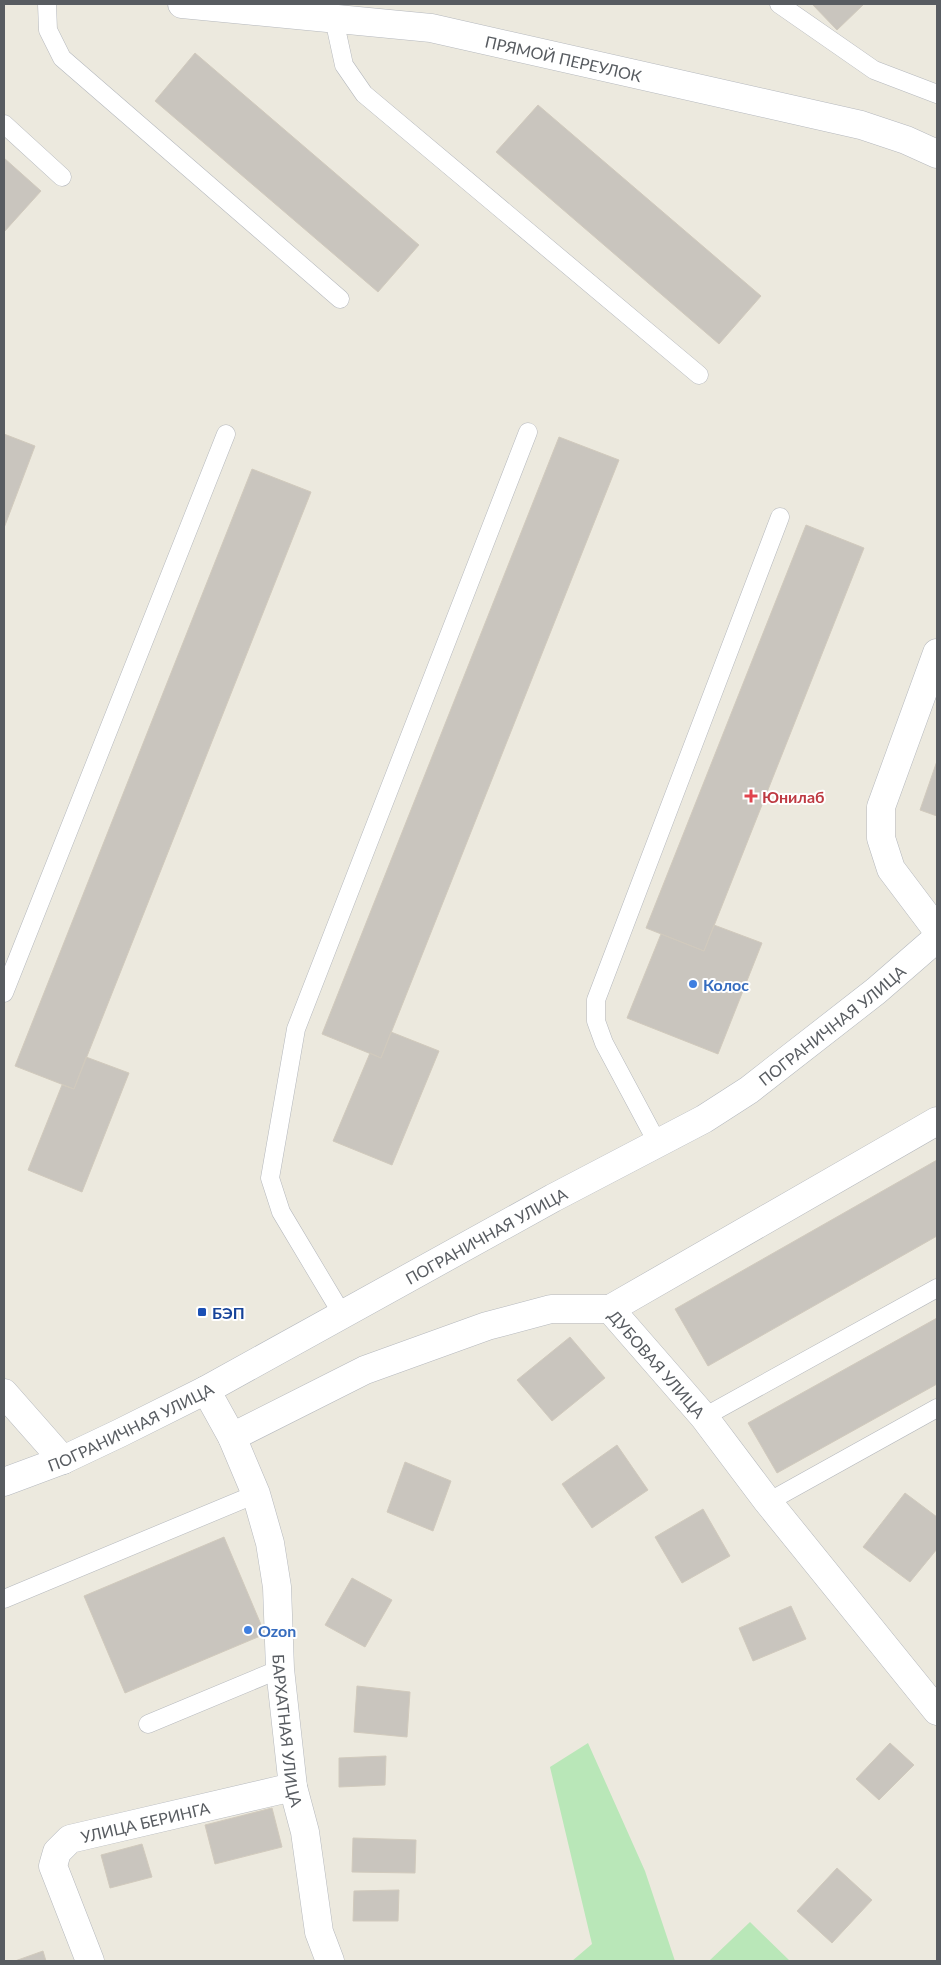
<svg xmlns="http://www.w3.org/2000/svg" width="941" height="1965" font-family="Lato,sans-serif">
  <rect width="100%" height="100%" fill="#ece9de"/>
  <!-- green -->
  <path fill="#b9e7b8" d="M588,1743L645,1871L675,1961H572L592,1944L550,1767Z
    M750,1922L790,1961H709Z"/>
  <!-- building -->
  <path fill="#c9c5be" stroke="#d1cabd" d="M812,4H864L837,30Z
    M195,53L419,245L378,292L155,101Z
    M538,105L761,296L719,344L496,152Z
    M4,158L41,191L4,232Z
    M4,434L35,446L4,528Z
    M559,437L619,460L381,1058L322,1034Z
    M252,469L311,492L74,1089L15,1066Z
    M806,525L864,548L704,951L646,928Z
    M937,761V816L920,810Z
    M714,925L762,943L718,1054L627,1018L661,934L704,951Z
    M391,1032L439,1051L392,1165L333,1141L370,1053L381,1058Z
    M86,1057L129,1073L82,1192L28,1170L62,1085L74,1089Z
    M937,1160V1236L708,1366L675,1309Z
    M937,1318V1384L777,1473L748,1423Z
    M570,1337L605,1378L552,1421L517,1380Z
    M617,1445L648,1490L592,1528L562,1484Z
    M405,1462L451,1481L433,1531L387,1512Z
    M905,1493L937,1517V1549L910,1582L863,1547Z
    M703,1509L730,1556L682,1583L655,1537Z
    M224,1537L265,1634L125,1693L84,1596Z
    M352,1578L392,1600L365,1647L325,1625Z
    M791,1606L806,1639L753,1661L739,1628Z
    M357,1686L410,1692L407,1737L354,1732Z
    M890,1743L914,1765L879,1800L856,1779Z
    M386,1756L385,1785L339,1787V1758Z
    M272,1808L282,1847L215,1864L205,1825Z
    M353,1838L416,1840L415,1873L352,1872Z
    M142,1844L152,1877L110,1888L101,1855Z
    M837,1868L872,1900L832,1943L797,1911Z
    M399,1890L398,1921H353L354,1891Z
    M43,1951L46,1961H15Z"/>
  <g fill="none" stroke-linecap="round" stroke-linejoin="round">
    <!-- lane casing -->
    <g stroke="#b5b8bd" stroke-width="19">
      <path id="lane" d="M47,4L48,30L62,58L340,299
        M779,4L874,70L937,94
        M334,19L344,65L364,94L699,375
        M4,124L62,177
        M4,993L226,434
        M658,1144L604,1043L596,1021V1000L780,517
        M342,1314L281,1212L270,1178L296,1029L528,432
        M704,1417L937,1288
        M768,1502L937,1408
        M4,1599L256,1494
        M148,1724L280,1669"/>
    </g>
    <!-- street casing -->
    <g stroke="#b5b8bd" stroke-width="29">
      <g id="street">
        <path id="s1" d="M182,4L431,28L861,125L906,140L937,154"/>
        <path d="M937,653L881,807V838L891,869L937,930"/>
        <path d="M610,1309L937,1121"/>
        <path id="s2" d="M206,1390L232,1437L256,1494L270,1543L277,1587L280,1669L293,1787L305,1832L319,1932L330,1961"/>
        <path d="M4,1393L63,1460"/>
        <path id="s3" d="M232,1437L365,1370L487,1326L551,1309H610L704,1417L768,1502L937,1711"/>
        <path id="s4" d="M90,1961L53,1866L57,1852L70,1839L293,1787"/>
      </g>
    </g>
    <!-- secondary casing -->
    <g stroke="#b5b9bf" stroke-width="29">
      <g id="secondary">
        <path id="s5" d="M4,1482L63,1460L120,1433L206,1390L553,1198L704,1119L749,1090L876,991L937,938"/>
      </g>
    </g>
    <!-- lane -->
    <use href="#lane" stroke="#fff" stroke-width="18"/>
    <!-- street -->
    <use href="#street" stroke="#fff" stroke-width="28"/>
    <!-- secondary -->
    <use href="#secondary" stroke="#fff" stroke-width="28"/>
  </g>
  <!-- markers -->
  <path fill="#e0444e" stroke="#fff" stroke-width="2" d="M748.5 788.5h5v5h5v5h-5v5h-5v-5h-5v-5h5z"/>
  <g fill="#3f7fe0" stroke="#fff" stroke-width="2">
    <circle cx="693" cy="984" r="5"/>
    <circle cx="248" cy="1630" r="5"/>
  </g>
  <rect fill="#1a4fb4" stroke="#fff" stroke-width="2" x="197" y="1307" width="10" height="10" rx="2.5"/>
  <g text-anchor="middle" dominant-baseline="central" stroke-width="4" stroke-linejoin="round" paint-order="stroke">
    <!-- street labels -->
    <g font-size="16" fill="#585c61" stroke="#fff">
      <text stroke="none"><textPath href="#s1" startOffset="386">ПРЯМОЙ ПЕРЕУЛОК</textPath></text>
      <text stroke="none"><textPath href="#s5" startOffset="948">ПОГРАНИЧНАЯ УЛИЦА</textPath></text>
      <text stroke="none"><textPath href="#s5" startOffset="542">ПОГРАНИЧНАЯ УЛИЦА</textPath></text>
      <text stroke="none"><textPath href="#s3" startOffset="476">ДУБОВАЯ УЛИЦА</textPath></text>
      <text stroke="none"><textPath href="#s5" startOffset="138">ПОГРАНИЧНАЯ УЛИЦА</textPath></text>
      <text stroke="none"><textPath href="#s2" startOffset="355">БАРХАТНАЯ УЛИЦА</textPath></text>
      <text stroke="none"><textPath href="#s4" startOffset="212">УЛИЦА БЕРИНГА</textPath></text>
    </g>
    <!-- health labels -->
    <g font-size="16" font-weight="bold" fill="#be3a42" stroke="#fff" text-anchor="start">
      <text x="762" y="796">Юнилаб</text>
    </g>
    <!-- shop labels -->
    <g font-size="16" font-weight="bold" fill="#366cbe" stroke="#fff" text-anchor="start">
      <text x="703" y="984">Колос</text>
      <text x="258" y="1630">Ozon</text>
    </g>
    <!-- transit labels -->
    <g font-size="16" font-weight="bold" fill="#164399" stroke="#fff" text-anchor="start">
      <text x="212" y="1312">БЭП</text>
    </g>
  </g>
  <!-- border -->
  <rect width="941" height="1965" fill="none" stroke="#585c61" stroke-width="10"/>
</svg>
